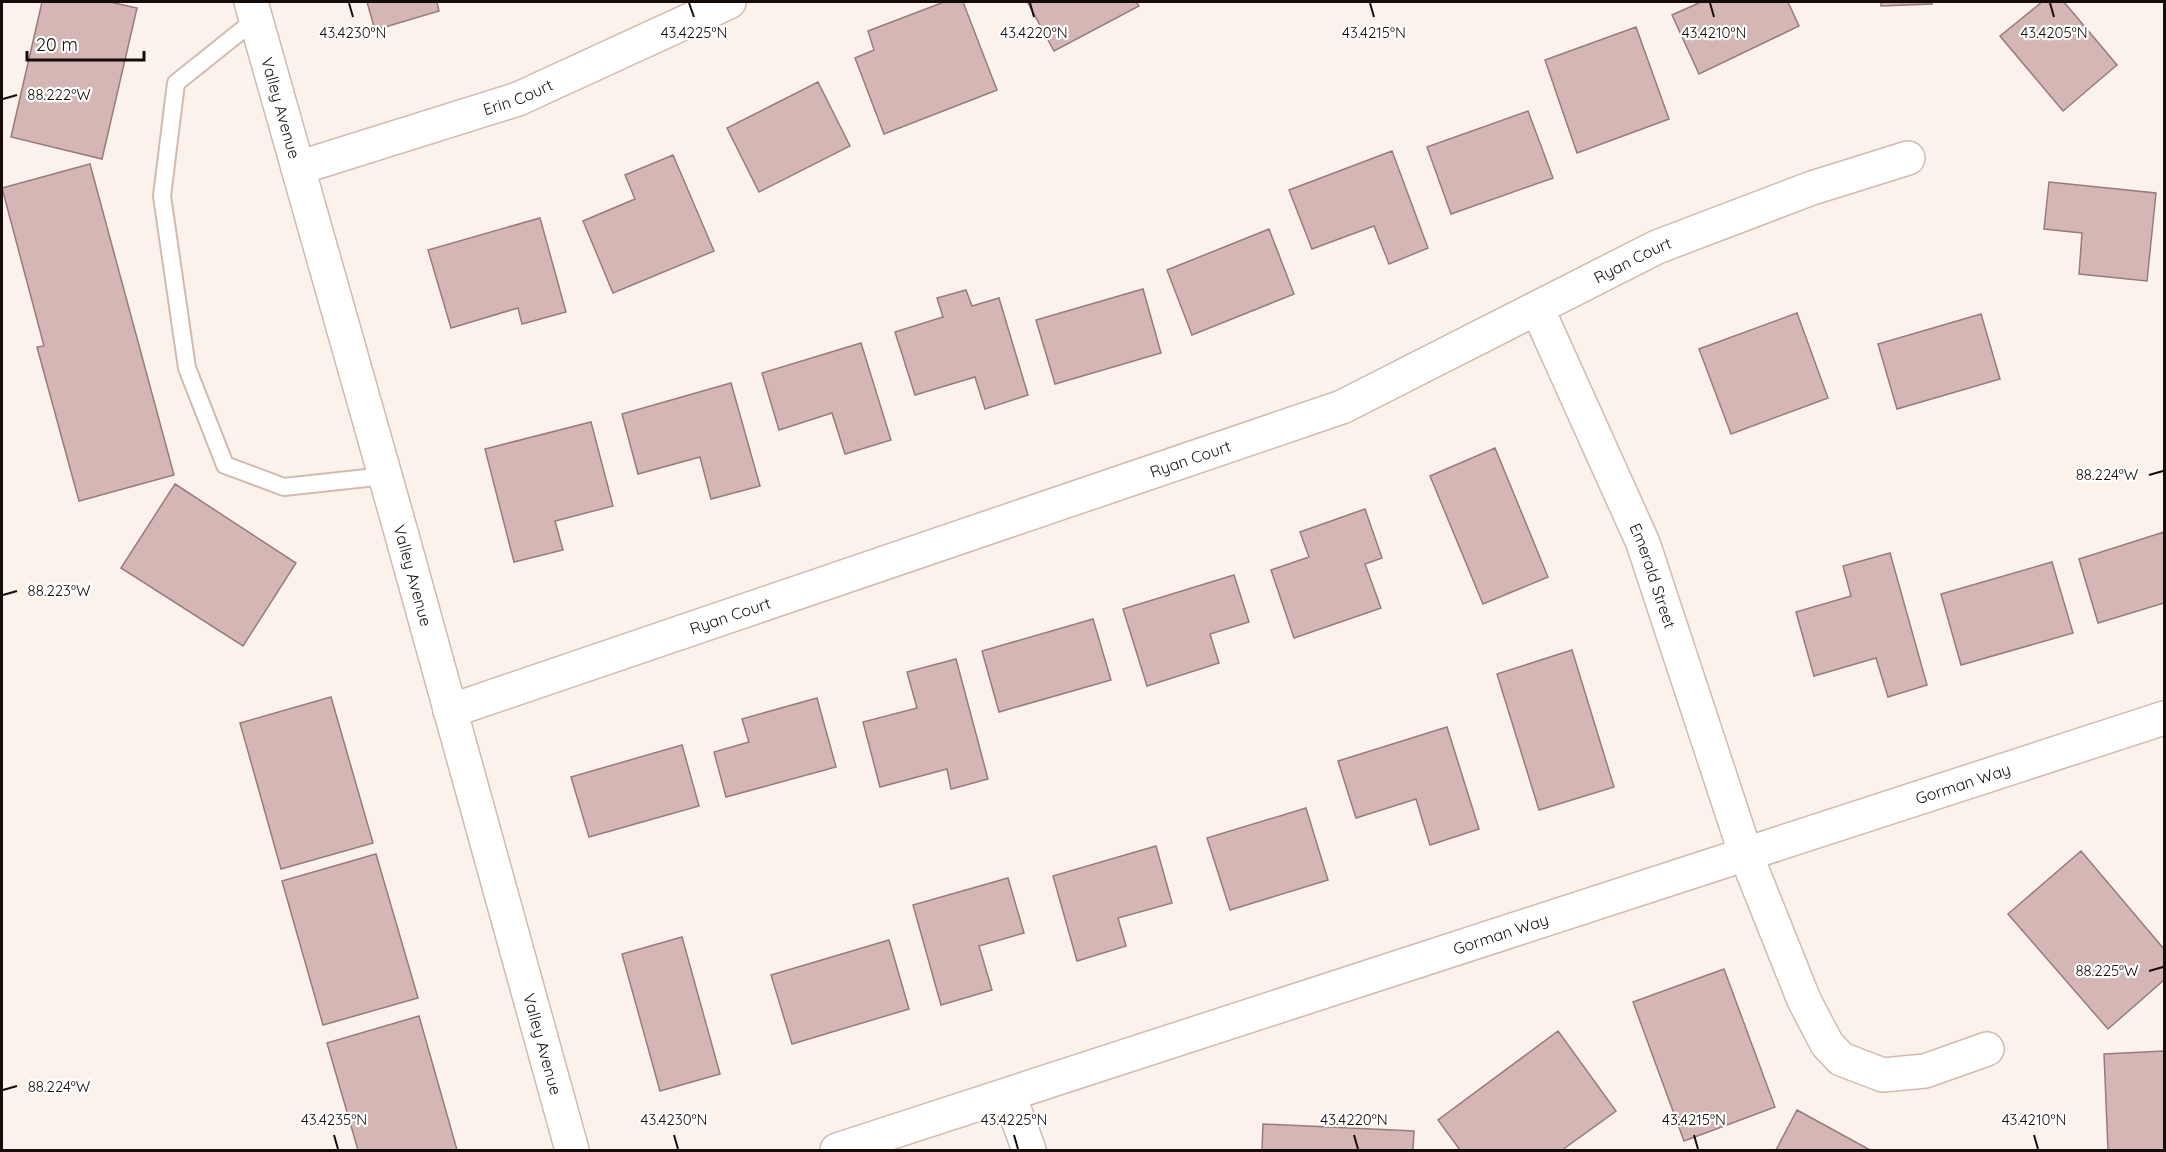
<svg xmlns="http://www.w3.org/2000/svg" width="2166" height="1152" font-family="Quicksand,sans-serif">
  <rect width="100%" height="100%" fill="#fcf2ec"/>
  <!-- building -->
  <path fill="#d4b6b5" stroke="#977c7b" stroke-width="1.5" d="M42,2H110L137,8L102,159L11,137Z
    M367,2H437L439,11L375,30Z
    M944,2H963L997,90L884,134L855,58L874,50L868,31Z
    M1030,2H1136L1139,6L1054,51L1028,3Z
    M1701,2H1788L1799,26L1699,74L1672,15Z
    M1881,2H1932V4L1881,6Z
    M2042,2H2064L2117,65L2063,111L2000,36Z
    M1636,27L1669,119L1577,153L1545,60Z
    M818,82L850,146L759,192L727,128Z
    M1528,111L1553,178L1451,214L1427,147Z
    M1392,151L1428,248L1389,264L1374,226L1312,249L1289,190Z
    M673,155L714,251L613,293L583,221L635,199L625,175Z
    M90,164L174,475L79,501L37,347L44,346L2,188Z
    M2049,182L2156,193L2147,281L2079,274L2082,233L2044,229Z
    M540,218L566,312L522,324L518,308L451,328L428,250Z
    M1269,229L1294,294L1192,335L1167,270Z
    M1143,289L1161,353L1055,384L1036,320Z
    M966,290L972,306L999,298L1028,395L985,409L975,377L915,395L895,332L943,317L937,298Z
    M1797,313L1828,398L1731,434L1699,349Z
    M1981,314L2000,379L1897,409L1878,344Z
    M861,343L891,440L845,454L832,413L779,430L762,373Z
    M731,383L760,486L711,499L700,457L638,474L622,414Z
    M591,422L613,506L555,521L563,550L514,562L485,449Z
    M1495,448L1548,577L1483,604L1430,476Z
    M175,484L296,563L243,646L121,568Z
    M1365,509L1382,558L1365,564L1381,608L1294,638L1271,570L1309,557L1300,532Z
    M2164,532V603L2098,623L2079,559Z
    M1890,553L1927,685L1888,697L1876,658L1814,676L1796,612L1851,596L1843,566Z
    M2052,562L2073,633L1961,665L1941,594Z
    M1234,575L1249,622L1210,634L1219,663L1147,686L1123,609Z
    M1093,619L1111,680L999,712L982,651Z
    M1572,650L1614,787L1539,810L1497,674Z
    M956,659L988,779L951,789L947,769L880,787L863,722L917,708L907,672Z
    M331,697L373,843L281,869L240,723Z
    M817,698L836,767L726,797L714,752L749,742L742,719Z
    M1447,727L1479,829L1430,845L1416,799L1356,818L1338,761Z
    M682,745L699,806L589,837L571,777Z
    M1306,808L1328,880L1230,910L1207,838Z
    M1156,846L1172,903L1118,918L1126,946L1077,961L1053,876Z
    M2081,851L2164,949V980L2108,1029L2008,914Z
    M376,854L418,998L323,1025L282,881Z
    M1008,878L1024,933L979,946L992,990L941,1005L913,905Z
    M682,937L720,1074L660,1091L622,954Z
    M889,940L909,1009L792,1044L771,975Z
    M1724,969L1775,1107L1684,1141L1633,1002Z
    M419,1016L457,1150H358L327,1043Z
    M1558,1031L1616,1111L1562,1150H1460L1438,1120Z
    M2164,1051V1150H2108L2104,1054Z
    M1797,1110L1870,1150H1776Z
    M1263,1124L1414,1131L1413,1150H1262Z"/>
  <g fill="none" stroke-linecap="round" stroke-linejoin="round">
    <!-- lane casing -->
    <g stroke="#d2baac" stroke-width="20">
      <path id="lane" d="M256,19L176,83L162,196L187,368L225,465L284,487L385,476"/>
    </g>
    <!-- street casing -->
    <g stroke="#d2baac" stroke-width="36">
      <g id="street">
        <path id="s1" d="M251,2L401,532L572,1150"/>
        <path id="s2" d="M298,168L518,99L729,2"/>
        <path id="s3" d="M1537,308L1643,543L1746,855L1804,1000L1827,1044L1841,1059L1883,1075L1925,1071L1987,1049"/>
        <path id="s4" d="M450,711L1342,407L1657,247L1812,188L1908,158"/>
        <path d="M1009,1095L1029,1150"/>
        <path id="s5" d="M837,1150L2164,718"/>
      </g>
    </g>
    <!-- lane -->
    <use href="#lane" stroke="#fff" stroke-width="16"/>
    <!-- street -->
    <use href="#street" stroke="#fff" stroke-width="33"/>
  </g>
  <!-- ticks -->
  <path fill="none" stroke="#150c08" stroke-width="2" d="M349,3L353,17M689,3L694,17M1030,3L1034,17M1370,3L1374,17M1710,3L1714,17M2050,3L2054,17M3,99L17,95M2149,475L2163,471M3,595L17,591M2149,971L2163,967M3,1090L17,1086M334,1135L338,1149M674,1135L678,1149M1014,1135L1018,1149M1354,1135L1358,1149M1694,1135L1698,1149M2034,1135L2038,1149"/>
  <g text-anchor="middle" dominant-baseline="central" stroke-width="4.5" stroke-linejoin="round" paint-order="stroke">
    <!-- street labels -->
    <g font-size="16" fill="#150c08" stroke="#fff">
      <text stroke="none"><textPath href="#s2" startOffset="231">Erin Court</textPath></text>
      <text stroke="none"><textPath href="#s1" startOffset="110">Valley Avenue</textPath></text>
      <text stroke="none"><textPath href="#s4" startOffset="1268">Ryan Court</textPath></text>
      <text stroke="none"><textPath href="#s4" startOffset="782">Ryan Court</textPath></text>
      <text stroke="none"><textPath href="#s1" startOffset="596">Valley Avenue</textPath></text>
      <text stroke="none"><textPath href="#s3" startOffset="292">Emerald Street</textPath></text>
      <text stroke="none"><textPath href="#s4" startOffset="296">Ryan Court</textPath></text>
      <text stroke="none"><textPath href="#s5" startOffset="1184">Gorman Way</textPath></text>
      <text stroke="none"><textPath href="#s5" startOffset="698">Gorman Way</textPath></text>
      <text stroke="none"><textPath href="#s1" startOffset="1082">Valley Avenue</textPath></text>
    </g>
  </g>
  <g font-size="15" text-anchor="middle" fill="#150c08" stroke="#fff" stroke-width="4.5" stroke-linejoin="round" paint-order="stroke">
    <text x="353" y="38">43.4230°N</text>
    <text x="694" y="38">43.4225°N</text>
    <text x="1034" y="38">43.4220°N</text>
    <text x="1374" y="38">43.4215°N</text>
    <text x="1714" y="38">43.4210°N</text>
    <text x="2054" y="38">43.4205°N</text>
    <text x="59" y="100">88.222°W</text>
    <text x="2107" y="480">88.224°W</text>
    <text x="59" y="596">88.223°W</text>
    <text x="2107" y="976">88.225°W</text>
    <text x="59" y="1092">88.224°W</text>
    <text x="334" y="1125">43.4235°N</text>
    <text x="674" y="1125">43.4230°N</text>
    <text x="1014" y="1125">43.4225°N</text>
    <text x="1354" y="1125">43.4220°N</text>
    <text x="1694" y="1125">43.4215°N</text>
    <text x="2034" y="1125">43.4210°N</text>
  </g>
  <!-- border -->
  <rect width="2166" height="1152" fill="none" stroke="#150c08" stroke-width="6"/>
  <!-- scale -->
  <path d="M27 51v9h117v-9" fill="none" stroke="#150c08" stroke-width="3"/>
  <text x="36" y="51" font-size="18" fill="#150c08" stroke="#ffffff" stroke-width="4.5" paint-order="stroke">20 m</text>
</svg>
